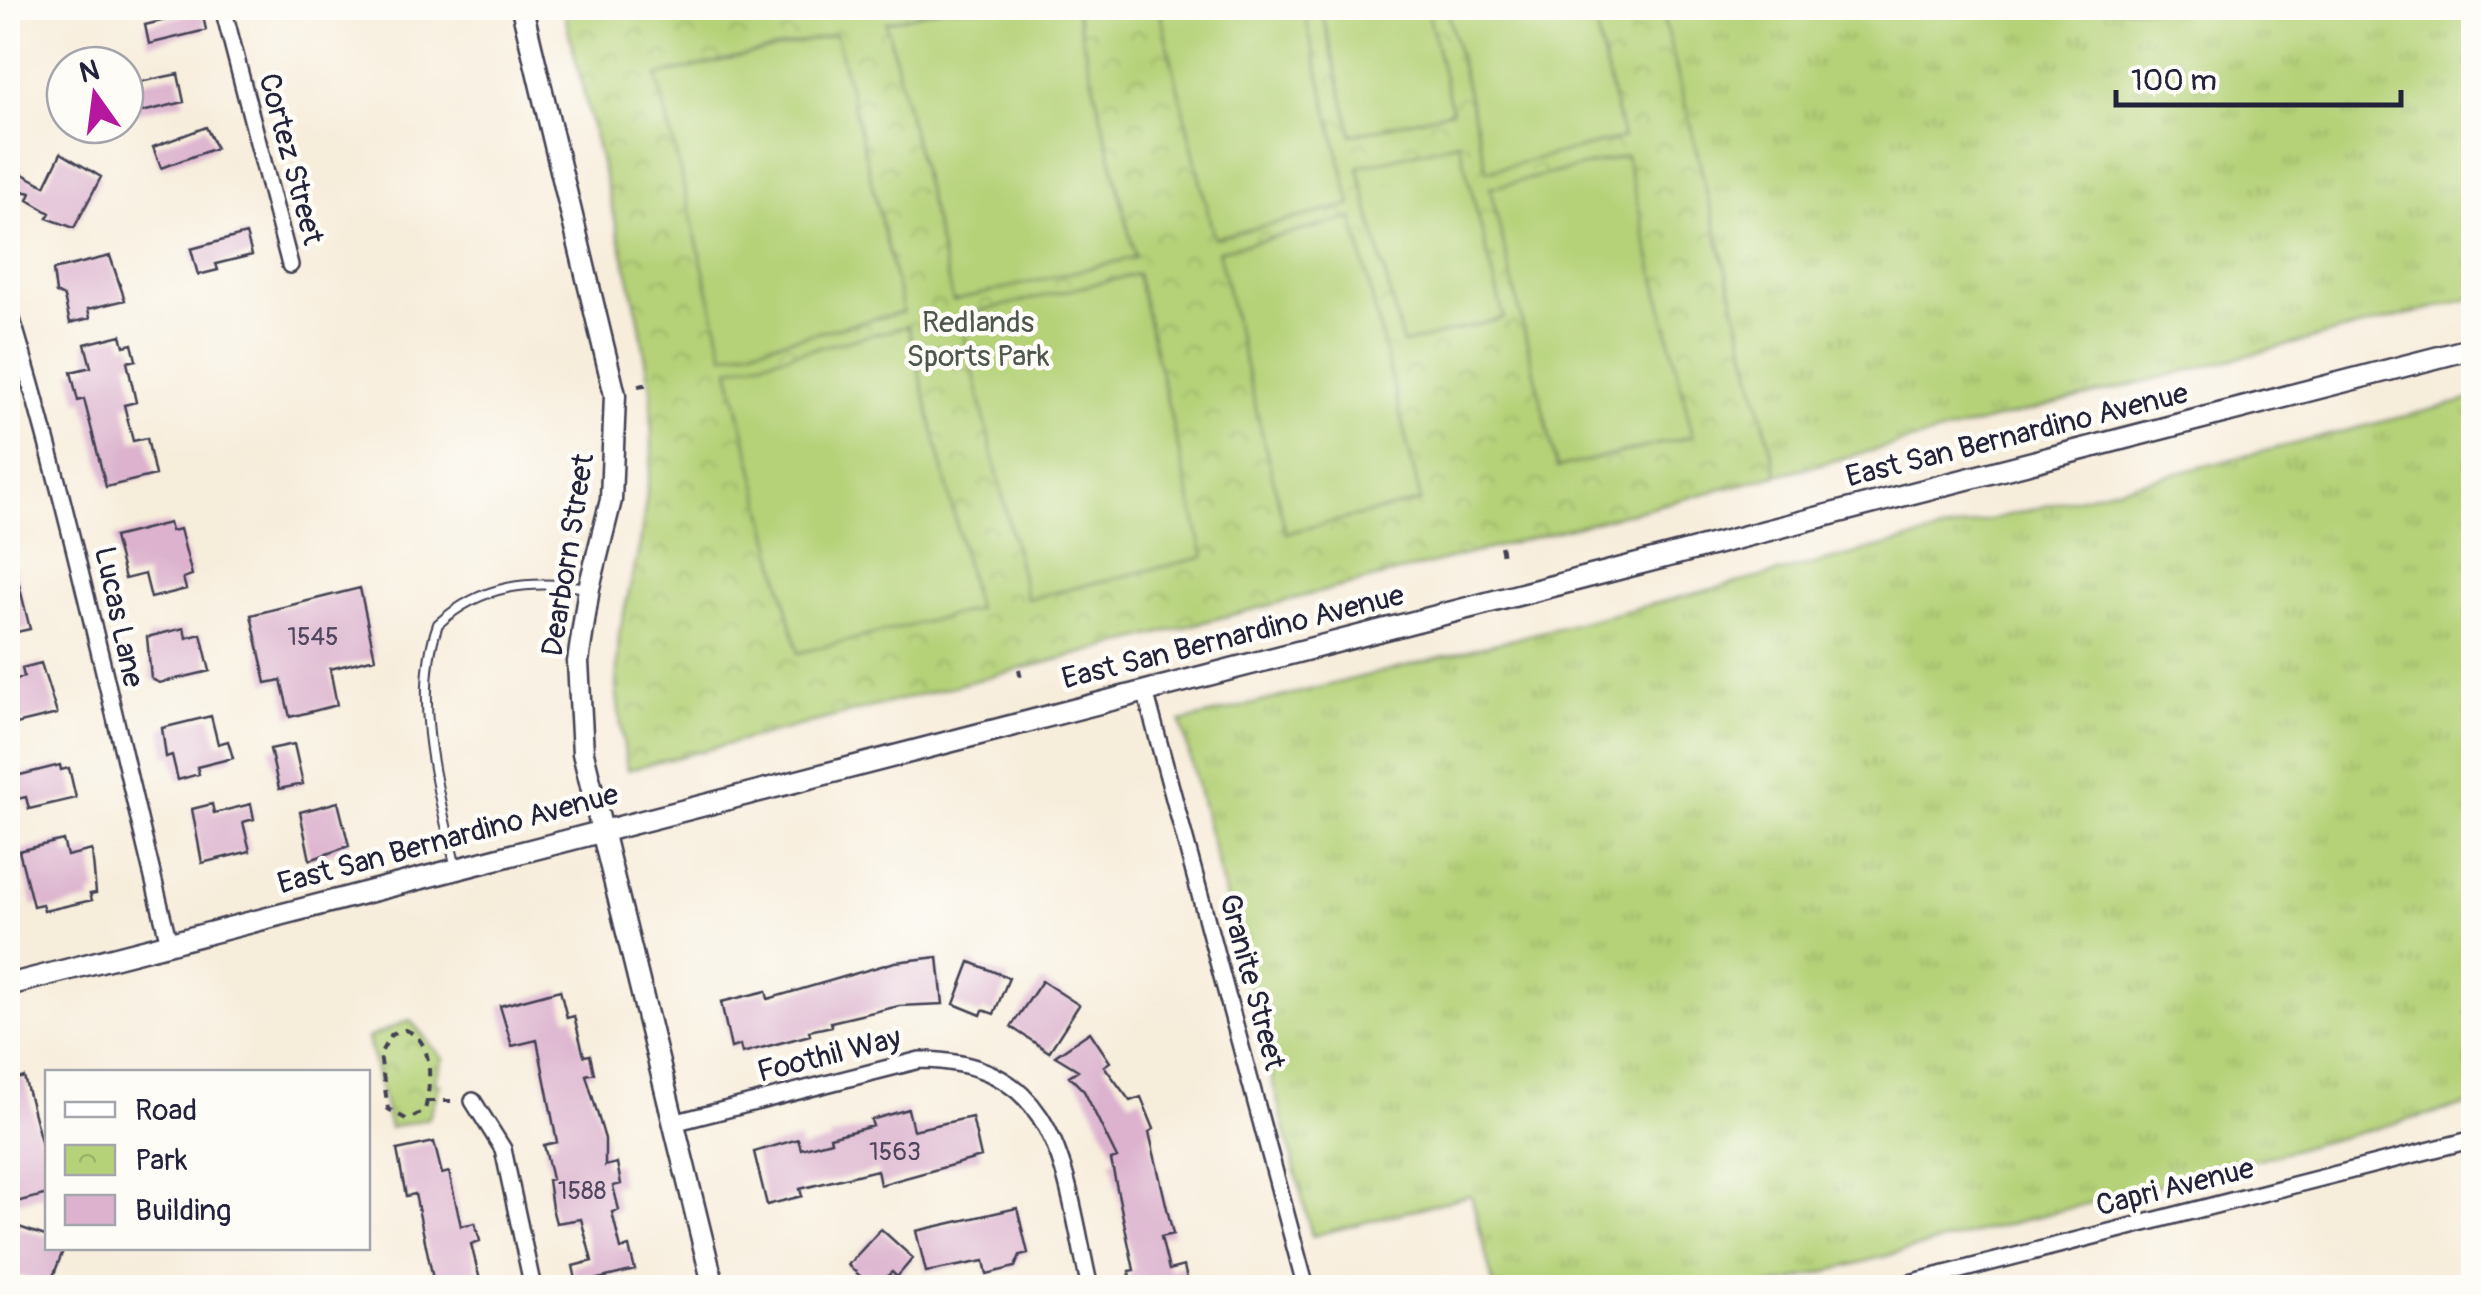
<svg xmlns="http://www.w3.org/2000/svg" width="2481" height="1295" font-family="Pangolin,sans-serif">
  <defs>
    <pattern id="grass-tufts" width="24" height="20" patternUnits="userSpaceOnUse" patternTransform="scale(2.5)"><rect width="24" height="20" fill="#b5d278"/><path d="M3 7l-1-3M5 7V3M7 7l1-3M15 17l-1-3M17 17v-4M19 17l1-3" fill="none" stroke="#9bb469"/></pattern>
    <pattern id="park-crowns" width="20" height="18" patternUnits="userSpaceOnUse" patternTransform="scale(2.5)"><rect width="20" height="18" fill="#b5d278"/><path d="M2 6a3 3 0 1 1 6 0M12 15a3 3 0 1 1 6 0" fill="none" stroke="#9bb469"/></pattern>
  </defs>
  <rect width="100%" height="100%" fill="#fdfcf7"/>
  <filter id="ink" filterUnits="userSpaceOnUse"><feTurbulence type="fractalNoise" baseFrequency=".01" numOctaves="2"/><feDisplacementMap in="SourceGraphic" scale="20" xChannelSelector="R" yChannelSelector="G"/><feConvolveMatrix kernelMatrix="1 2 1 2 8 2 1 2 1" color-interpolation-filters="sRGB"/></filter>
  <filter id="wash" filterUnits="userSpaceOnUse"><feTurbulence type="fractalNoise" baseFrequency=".0048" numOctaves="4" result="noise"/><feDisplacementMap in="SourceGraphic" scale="40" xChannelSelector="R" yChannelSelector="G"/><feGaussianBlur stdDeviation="2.25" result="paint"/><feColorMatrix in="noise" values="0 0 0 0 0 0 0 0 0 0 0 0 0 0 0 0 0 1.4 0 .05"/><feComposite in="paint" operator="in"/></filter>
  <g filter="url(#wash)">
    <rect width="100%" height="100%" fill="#f7eddb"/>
    <!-- grass -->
    <path fill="url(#grass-tufts)" stroke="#6c7a5a" stroke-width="2.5" d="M1661,8H2473V298L1777,475Z
      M2473,399V1103L1767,1287H1494L1471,1195L1312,1236L1181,722Z"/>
    <!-- park -->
    <path fill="url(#park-crowns)" stroke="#6c7a5a" stroke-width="2.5" d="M563,8H1661L1777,475L627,770L616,688L619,634L640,544L652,454L651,389L638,314Z
      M410,1020L443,1059L434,1083L440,1084L429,1118L390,1128L368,1038Z"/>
    <!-- pitch -->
    <path fill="#b5d278" stroke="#6c7a5a" stroke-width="2.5" d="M945,8H1075L1135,257L953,301L886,22Z
      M1159,8H1303L1351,205L1214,238Z
      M1321,8H1427L1452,111L1352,135Z
      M1447,8H1591L1623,138L1487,171Z
      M836,34L903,312L724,355L657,76Z
      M1459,142L1504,318L1403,344L1358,167Z
      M1626,156L1693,436L1557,468L1490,188Z
      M1353,218L1421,501L1286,533L1218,251Z
      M1137,274L1204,557L1027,599L960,316Z
      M908,326L977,609L798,653L729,369Z"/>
    <g id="blocks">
      <!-- building -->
      <path fill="#dcb2ce" d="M202,11L206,30L149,44L145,25Z
        M178,74L184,102L125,116V85Z
        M206,127L216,148L161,168L153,147Z
        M61,153L101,177L74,228L47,218L50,213L28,200L31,193L8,188V166L45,186Z
        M246,234L252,255L216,264L218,270L198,275L191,249Z
        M110,256L125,300L88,309L90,318L70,323L64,297L56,293L53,270Z
        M121,335L124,346L132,344L136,360L127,362L136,402L124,405L133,441L147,438L155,475L106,487L84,399L78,401L71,372L91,367L85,344Z
        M169,523L171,531L180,529L192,575L183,578L186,589L151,598L145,574L125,579L114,537Z
        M13,560L30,629L8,634V561Z
        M360,588L375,658L330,669L337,705L290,717L281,680L266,683L251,615Z
        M184,628L186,638L201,634L210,671L159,683L151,678L147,637Z
        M41,663L57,714L8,726V681L24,677L22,668Z
        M211,716L218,744L228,741L233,758L197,767L199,774L178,780L172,755L166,757L162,728Z
        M294,744L303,784L279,789L270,749Z
        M60,765L61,770L69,768L76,798L29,809L26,797L17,799L12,777Z
        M338,802L349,846L310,860L300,812Z
        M212,804L214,813L251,804L254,819L243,822L250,851L202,863L192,809Z
        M63,840L67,856L92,850L96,893L90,894L92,900L44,911L42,904L33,906L19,851Z
        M938,957L943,1004L899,1006L831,1022L832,1026L809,1031L810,1035L742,1053L740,1045L731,1048L721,1002L766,991L768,999L895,962Z
        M970,962L1009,978L994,1014L983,1010L981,1015L954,1004Z
        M1042,981L1079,1005L1049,1052L1011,1027Z
        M560,990L567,1018L574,1016L584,1056L590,1055L594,1073L586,1075L605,1139V1166L617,1163L621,1184L613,1186L619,1210L612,1212L621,1249L629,1247L635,1270L577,1284L573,1266L592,1261L581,1219L556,1223L552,1208L548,1180L552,1179L544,1145L557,1142L537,1040L512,1046L500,1006Z
        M1090,1032L1110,1062L1104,1066L1130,1101L1141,1097L1154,1129L1149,1132L1173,1234L1161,1237L1169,1270L1184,1266L1189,1288H1132L1129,1271L1134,1270L1111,1160L1117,1158L1084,1091L1069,1076L1078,1070L1055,1056Z
        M24,1077L48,1168V1194L8,1204V1082Z
        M908,1109L913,1130L972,1117L981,1157L880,1185L877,1170L800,1189L802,1196L767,1205L754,1152L798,1139L801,1149L831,1141L830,1137L873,1126L871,1120Z
        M434,1142L442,1174L449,1172L461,1226L475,1223L480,1241L471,1244L481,1284L435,1288L415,1194L406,1196L397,1150Z
        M1017,1208L1028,1253L1020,1255L1015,1267L987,1274L984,1261L926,1272L916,1231Z
        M16,1226L48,1237V1248H64L49,1287L8,1272V1248Z
        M881,1229L913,1258L897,1277L892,1272L873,1288L848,1265Z"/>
    </g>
  </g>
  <g filter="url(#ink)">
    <use href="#blocks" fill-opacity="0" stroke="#424053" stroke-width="2.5"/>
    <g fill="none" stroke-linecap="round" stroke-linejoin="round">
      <!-- service casing -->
      <g stroke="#424053" stroke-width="12">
        <path id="service" d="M456,868C439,794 411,699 438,624C483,583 531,580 589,588"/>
      </g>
      <!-- minor casing -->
      <g stroke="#424053" stroke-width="20">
        <path id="minor" d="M223,8L290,265
          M8,306C72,516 116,730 169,943
          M1145,691L1306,1288
          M473,1101L503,1149L533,1288
          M673,1123L920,1060C1063,1061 1064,1176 1090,1288
          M1890,1288L2474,1139"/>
      </g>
      <!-- tertiary casing -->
      <g stroke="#424053" stroke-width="25">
        <path id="tertiary" d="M522,8L615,395L611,500L589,588L578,662L583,753L714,1288
          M8,985L2474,348"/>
      </g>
      <!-- path -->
      <path stroke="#424053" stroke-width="4" stroke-dasharray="8 8" stroke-linecap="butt" d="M638,386L650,384
        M1501,546L1503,556
        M1019,669L1022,684
        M405,1030C435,1039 431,1085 425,1110L408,1120L388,1109L380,1054L391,1035Z
        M427,1101H457"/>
      <!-- service -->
      <use href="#service" stroke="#fff" stroke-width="8"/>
      <!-- minor -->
      <use href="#minor" stroke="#fff" stroke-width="15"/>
      <!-- tertiary -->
      <use href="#tertiary" stroke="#fff" stroke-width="20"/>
    </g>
  </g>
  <g text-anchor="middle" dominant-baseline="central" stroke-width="9" stroke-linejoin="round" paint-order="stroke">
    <!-- number labels -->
    <g font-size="25" fill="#504660">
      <text x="313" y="637">1545</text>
      <text x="895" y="1152">1563</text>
      <text x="582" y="1191">1588</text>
    </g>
    <!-- street labels -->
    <g font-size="30" fill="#22223b" stroke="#fdfcf7">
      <text transform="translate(291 159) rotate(75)">Cortez Street</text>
      <text transform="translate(2017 435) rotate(-14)">East San Bernardino Avenue</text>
      <text transform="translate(568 555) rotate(-81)">Dearborn Street</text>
      <text transform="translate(119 617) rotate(78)">Lucas Lane</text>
      <text transform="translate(1233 637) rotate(-14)">East San Bernardino Avenue</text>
      <text transform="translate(448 839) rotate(-15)">East San Bernardino Avenue</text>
      <text transform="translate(1252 982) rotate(75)">Granite Street</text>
      <text transform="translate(829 1055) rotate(-14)">Foothil Way</text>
      <text transform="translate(2175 1187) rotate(-14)">Capri Avenue</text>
    </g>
    <!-- park labels -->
    <g font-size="30" fill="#4e574d" stroke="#fdfcf7">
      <text x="978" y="322">Redlands<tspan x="978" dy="34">Sports Park</tspan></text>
    </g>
  </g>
  <!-- margin -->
  <rect width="2481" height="1295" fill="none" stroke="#fdfcf7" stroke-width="40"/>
  <!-- legend -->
  <rect x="45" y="1070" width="325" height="180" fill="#fdfcf7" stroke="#a5a5ac" stroke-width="2.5"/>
  <rect x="65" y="1102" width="50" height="15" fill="#ffffff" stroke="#a5a5ac" stroke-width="2.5"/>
  <text x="135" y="1120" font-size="30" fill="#22223b">Road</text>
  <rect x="65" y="1145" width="50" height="30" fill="url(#park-crowns)" stroke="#a5a5ac" stroke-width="2.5"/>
  <text x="135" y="1170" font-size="30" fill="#22223b">Park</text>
  <rect x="65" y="1195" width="50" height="30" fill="#dcb2ce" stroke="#a5a5ac" stroke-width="2.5"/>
  <text x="135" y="1220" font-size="30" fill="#22223b">Building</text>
  <!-- north arrow -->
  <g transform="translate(95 95) rotate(346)"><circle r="48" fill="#fdfcf7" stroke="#a5a5ac" stroke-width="2.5"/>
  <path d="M0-8L18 38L0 25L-18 38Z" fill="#b5179e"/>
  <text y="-15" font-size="28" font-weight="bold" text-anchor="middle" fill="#22223b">N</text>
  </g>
  <!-- scale -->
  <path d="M2116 90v15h285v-15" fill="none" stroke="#22223b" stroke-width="5"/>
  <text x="2131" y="90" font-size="30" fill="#22223b" stroke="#fdfcf7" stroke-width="8" paint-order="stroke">100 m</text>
</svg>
